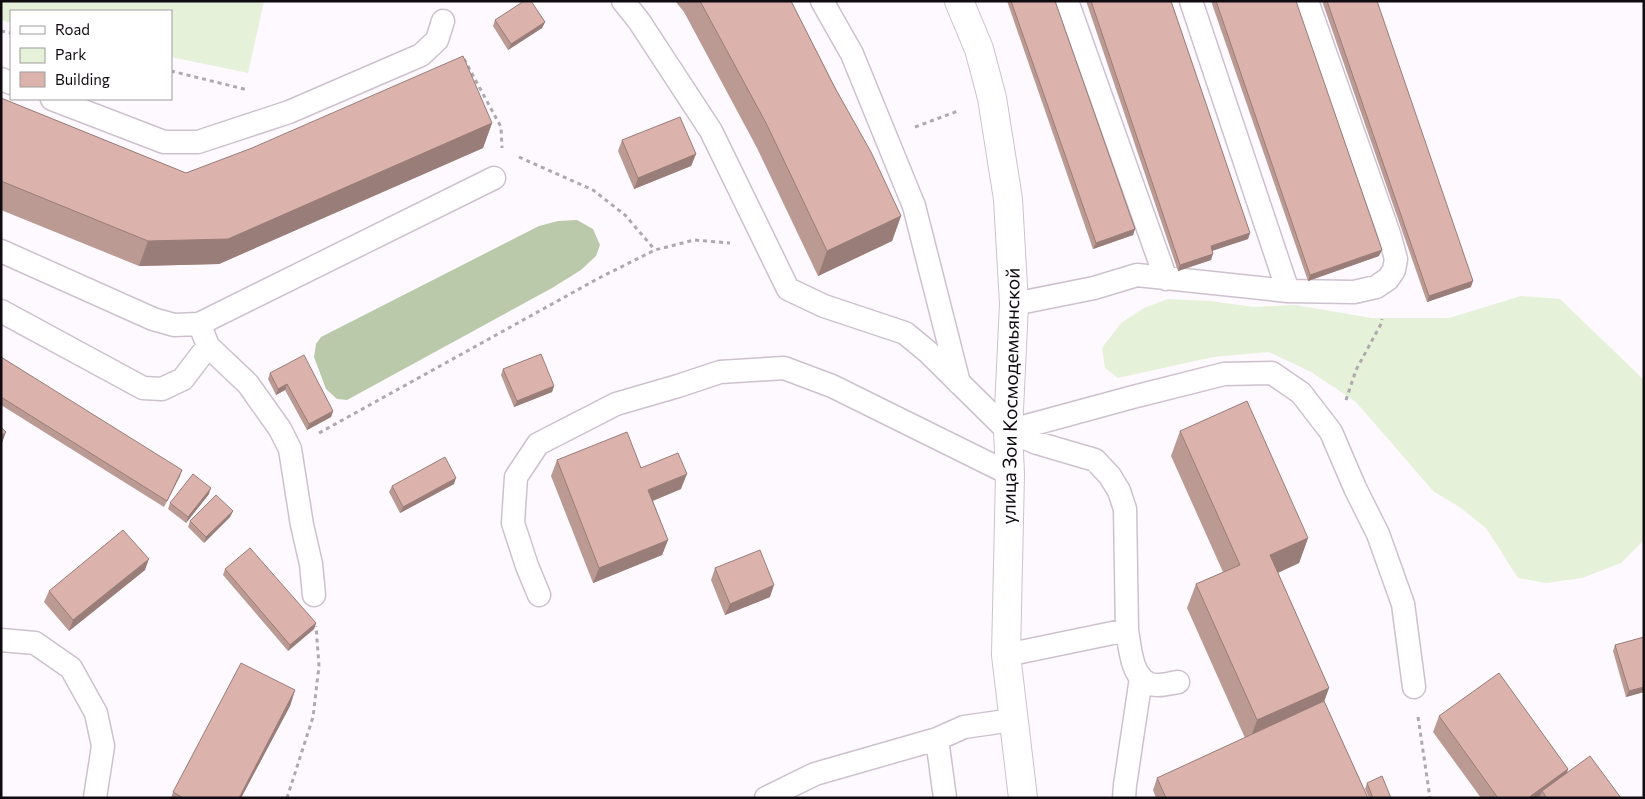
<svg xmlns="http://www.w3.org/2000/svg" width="1645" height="799" font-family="Commissioner,sans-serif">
  <rect width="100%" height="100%" fill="#fef9fe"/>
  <!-- green -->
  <path fill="#e5f1d8" d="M1,1H264L248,73L171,57V11H11V23L1,20Z
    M1521,296L1560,299L1644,380V540L1621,563L1582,578L1546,583L1518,578L1486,528L1458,506L1434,492L1356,402L1311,372L1269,352L1213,357L1118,378L1105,368L1102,348L1121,323L1144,308L1168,299L1211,301L1253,307L1295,305L1372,318H1449Z"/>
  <!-- forest -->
  <path fill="#b9c9a9" d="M577,220L593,229L600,245L596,256L581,270L552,288L347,400L337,399L326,389L314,357L316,344L321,337L539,226L558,221Z"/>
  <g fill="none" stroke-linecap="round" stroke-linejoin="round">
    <!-- service casing -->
    <g stroke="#cdc1ce" stroke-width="25">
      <path id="service" d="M623,1L639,21L711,131L788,289L824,306L905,333L928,352L1008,431L1037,443L1095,460L1110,476L1119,491L1125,509L1127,630L1006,655
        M822,1L852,54L914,206L959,383
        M1067,1L1166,279
        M1191,1L1288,291
        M1,79L11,83
        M52,99L164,142H198L289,112L421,55L437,40L443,21
        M1,251L153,319L174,325L199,324L494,178
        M1014,304L1094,288L1137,275L1288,291L1354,292L1376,287L1388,279L1394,270L1396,259L1390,237L1307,1
        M1,311L143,388L162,389L183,379L208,346L203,333
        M208,346L248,384L280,429L290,449L302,525L311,564L314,595
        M1008,431L1133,397L1224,374L1272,373L1301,393L1331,432L1355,488L1378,534L1403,604L1414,687
        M539,595L527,566L513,523L516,477L538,444L616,404L678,386L720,372L784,368L832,386L1010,474
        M1127,630C1130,647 1131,677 1150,684C1159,687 1170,683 1178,682
        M1,640L35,643L71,668L96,713L103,746L95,798
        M937,739L945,798
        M766,798L815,774L937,739L964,727L1013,720
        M1124,798L1125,785L1141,678"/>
    </g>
    <!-- minor casing -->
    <g stroke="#cdc1ce" stroke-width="30">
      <path id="minor" d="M959,1L979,49L992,98L1008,199L1014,304L1008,431L1010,474L1006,655L1023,798"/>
    </g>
    <!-- path -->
    <path stroke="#aea9ae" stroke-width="3" stroke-dasharray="4 4" stroke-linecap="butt" d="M1,31L11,33
      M464,59L501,127L502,148
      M171,71L248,90
      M915,127L958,111
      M519,157L593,190L625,215L655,250
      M1346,400L1356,370L1381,324L1382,319
      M319,433L599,278L655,250L694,240L730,243
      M1418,717L1430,798
      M287,798L313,717L319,666L316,626"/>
    <!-- service -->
    <use href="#service" stroke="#fff" stroke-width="22"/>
    <!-- minor -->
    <use href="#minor" stroke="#fff" stroke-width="28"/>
  </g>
  <!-- wall -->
  <path fill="#bc9a94" d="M675,1H791L901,216L892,241L818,276L757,148L684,12Z
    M1007,1H1055L1135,229L1133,235L1093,249Z
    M1086,1H1171L1250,233L1248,239L1212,251L1211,260L1178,271Z
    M1211,1H1296L1379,256L1308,281Z
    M1322,1H1377L1471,287L1427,302Z
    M495,20L545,22L542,28L508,50L493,26Z
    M1,98L186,173L492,123L483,148L219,264L139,266L1,210Z
    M622,140L696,154L691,166L634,189L618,151Z
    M1,357L180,476L164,507L1,405Z
    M503,369L554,386L552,392L514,407L501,375Z
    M270,373L333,411L331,417L307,430L285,390L276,395L268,379Z
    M1180,431L1308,538L1299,563L1278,573L1329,688L1324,701L1368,798H1156L1153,790L1157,778L1245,738L1187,608L1196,584L1223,572L1171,456Z
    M557,460L681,489L653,501L668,540L662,555L593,583L551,476Z
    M454,484L400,513L389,492L392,486Z
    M209,494L186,523L168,509L170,503Z
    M233,511L230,517L204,543L188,527L190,521Z
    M715,568L770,597L725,615L711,580Z
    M225,569L316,623L314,629L288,651L223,575Z
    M145,570L69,631L44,602L49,591Z
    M1644,637V692L1626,697L1613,651L1615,645Z
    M295,690L290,706L241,798H171L173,792Z
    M1439,716L1568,769L1567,773L1621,798H1481L1433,732Z
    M1367,783L1391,798H1369L1365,789Z"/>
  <!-- shaded-wall -->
  <path fill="#997d78" d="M545,22L542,28L508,50L511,44Z
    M492,123L483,148L219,264L139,266L148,241Z
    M696,154L691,166L634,189L638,178Z
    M901,216L892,241L818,276L827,251Z
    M1135,229L1133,235L1093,249L1096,243Z
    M1250,233L1248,239L1208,252L1211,246Z
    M1382,250L1379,256L1308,281L1310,275Z
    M1213,254L1211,260L1178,271L1180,265Z
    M1473,281L1471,287L1427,302L1429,296Z
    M287,384L285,390L276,395L278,389Z
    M554,386L552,392L514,407L517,401Z
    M333,411L331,417L307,430L309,424Z
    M6,432L2,443L1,444V436Z
    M182,470L180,476L164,507L167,501Z
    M687,474L681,489L642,505L648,490Z
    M456,478L454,484L400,513L403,507Z
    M211,488L209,494L186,523L188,517Z
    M233,511L230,517L204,543L206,537Z
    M1308,538L1299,563L1261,580L1270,555Z
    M668,540L662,555L593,583L599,568Z
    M149,559L145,570L69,631L73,620Z
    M774,585L770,597L725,615L730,604Z
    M316,623L314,629L288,651L290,645Z
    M1644,687V692L1626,697L1629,691Z
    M1329,688L1320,713L1248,745L1257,720Z
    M295,690L290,706L241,798H239Z
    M1568,769L1563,784L1542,791L1539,798H1528Z"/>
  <!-- building -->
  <path fill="#dbb3ac" stroke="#997d78" d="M524,1H531L545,22L511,44L495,20Z
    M700,1H791L835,88L871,152L901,216L827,251L766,123Z
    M1011,1H1055L1135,229L1096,243Z
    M1091,1H1171L1250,233L1211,246L1213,254L1180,265Z
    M1216,1H1296L1382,250L1310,275Z
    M1327,1H1377L1473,281L1429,296Z
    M463,56L492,123L228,239L148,241L1,181V98L186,173L252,148Z
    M680,117L696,154L638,178L622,140Z
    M541,354L554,386L517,401L503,369Z
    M304,355L333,411L309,424L287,384L278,389L270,373Z
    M1,357L182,470L167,501L1,397Z
    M1247,401L1308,538L1270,555L1329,688L1257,720L1196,584L1240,565L1180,431Z
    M1,427L6,432L1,436Z
    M627,432L641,468L678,453L687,474L648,490L668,540L599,568L557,460Z
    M445,457L456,478L403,507L392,486Z
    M193,474L211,488L188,517L170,503Z
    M216,495L233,511L206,537L190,521Z
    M123,530L149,559L73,620L49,591Z
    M250,548L316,623L290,645L225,569Z
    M760,550L774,585L730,604L715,568Z
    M1644,637V687L1629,691L1615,645Z
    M241,663L295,690L239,798H183L173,792Z
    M1499,673L1568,769L1528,798H1498L1439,716Z
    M1324,701L1368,798H1166L1157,778Z
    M1590,756L1621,798H1547L1542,791Z
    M1382,776L1391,798H1373L1367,783Z"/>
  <g text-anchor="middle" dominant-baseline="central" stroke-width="4" stroke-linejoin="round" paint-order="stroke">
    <!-- street labels -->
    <g font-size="19" fill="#100b10" stroke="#fff">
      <text transform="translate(1010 396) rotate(-89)">улица Зои Космодемьянской</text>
    </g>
  </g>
  <!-- border -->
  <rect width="1645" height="799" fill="none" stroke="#100b10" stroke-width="5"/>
  <!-- legend -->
  <rect x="10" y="10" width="162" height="90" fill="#ffffff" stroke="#9f9d9f"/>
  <rect x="20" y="26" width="25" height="8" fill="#ffffff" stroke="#9f9d9f"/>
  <text x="55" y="35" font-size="15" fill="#100b10">Road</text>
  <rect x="20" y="48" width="25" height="15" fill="#e5f1d8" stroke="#9f9d9f"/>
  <text x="55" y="60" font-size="15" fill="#100b10">Park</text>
  <rect x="20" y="72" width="25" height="15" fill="#dbb3ac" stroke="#9f9d9f"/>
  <text x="55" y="85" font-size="15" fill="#100b10">Building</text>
</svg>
